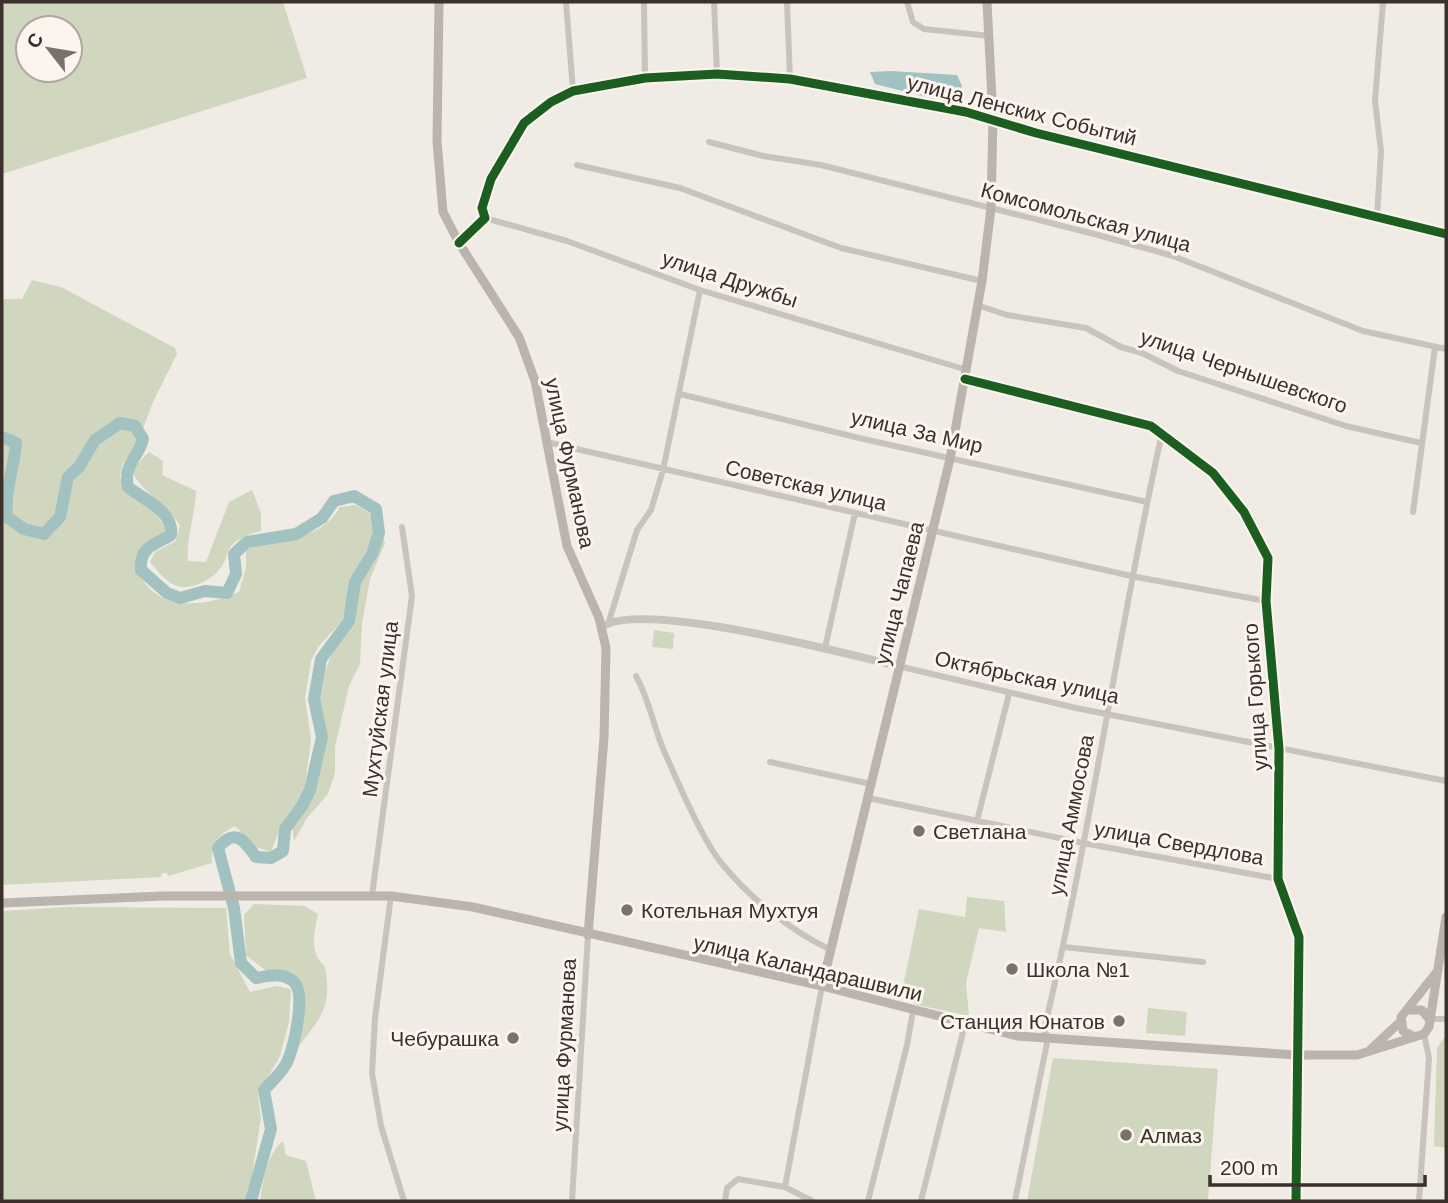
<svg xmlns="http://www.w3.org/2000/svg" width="1448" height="1203" font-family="Helvetica,sans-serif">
  <rect width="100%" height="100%" fill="#f0ebe5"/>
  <!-- green -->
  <path fill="#d1d6bf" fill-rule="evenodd" d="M2,2H283L307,78L2,174ZM28,28H70V70H28Z
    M32,280L61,287L175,348L177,354L153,402L135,450L123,463L120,477L125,491L152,508L168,532C158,539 142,543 137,555C134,562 138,569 141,576C159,613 208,606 239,592L246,568V551C273,528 313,551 340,507L356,505L372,514L375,533L349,587L348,605L341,622L318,647L311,661L305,698L311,740L304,794L282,823L271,852L256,847L235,826C219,834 211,843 212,863L168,876L167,873H162L161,877L2,885V299H22Z
    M149,452L163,461L162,475L196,491C195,516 186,537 188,561L206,562L229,502L252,490L261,513V531C249,534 237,538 229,549C226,554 226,560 223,564C218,573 211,578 203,582C178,595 165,581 150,562L155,552L176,541L180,525C165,505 143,492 131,471Z
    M382,536L385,543L370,579L362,624L360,664L349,686L335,747V773L328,794L307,818L294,841L292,825L312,796L323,758L327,735L319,702L323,677L332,653L351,628L360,582Z
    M654,630L674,633L673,649L652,647Z
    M967,897L1004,901L1006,932L979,928L966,983L969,1016L918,1005L901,996L919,909L965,917Z
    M254,904L304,906L318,914C314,933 309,953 325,967C332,1005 322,1017 298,1047L304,1011L297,977L265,970L246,955L244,915Z
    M68,907L226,908L230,954L250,992L276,986L291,989L289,1022L280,1056L258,1094L261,1118L248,1201H2V911Z
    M1148,1008L1187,1012L1185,1036L1146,1033Z
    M1446,1035V1148L1434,1146L1437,1048Z
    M1053,1058L1218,1069L1208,1201H1027Z
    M283,1141L286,1155L306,1161L316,1201H260C263,1183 267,1153 283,1141Z"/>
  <!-- water -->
  <path fill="#a1c2c1" d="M891,71L957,75L962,86L956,100L934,99L875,84L870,72Z"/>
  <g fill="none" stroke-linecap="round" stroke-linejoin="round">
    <!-- river -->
    <path stroke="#a1c2c1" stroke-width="12" d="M2,437L16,443C14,469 4,492 7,517L24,529L44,534L60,517L68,477L79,467L95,440L120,423L135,426L143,439C138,459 123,464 128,487C144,500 174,511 171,535C154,545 139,547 141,570L167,593L180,598L205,591L227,593L236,574L234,554L247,542L296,534L322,518L334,501L354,496L376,509L379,533L372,554L355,582L349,621L321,659L314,699L322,737L310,790L302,806L285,829L283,851L271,858L256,857C244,840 235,827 218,848L234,908L241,963L256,978C268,976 283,972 293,981C307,992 294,1045 288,1060C284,1071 272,1081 264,1090L271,1129L251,1201"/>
    <!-- minor -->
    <path stroke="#c9c3be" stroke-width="6" d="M566,2L573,91
      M644,2L645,78
      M714,2L717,74
      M787,2L790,79
      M907,2L913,22L924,29L990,36
      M709,142L763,156L821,165L1098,235L1173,256L1363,331L1446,349
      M577,165L680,188L841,248L982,281
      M485,218L567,241L700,290L967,370
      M1377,218L1381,151L1375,101L1383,2
      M459,243L485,218C478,192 498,171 510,151C515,142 518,130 525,123C547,97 579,90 610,84C740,60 867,90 993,119
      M977,305L1007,315L1086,328L1121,347L1142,353L1178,371L1346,426L1421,443
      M965,379L1151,426L1213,473L1244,512L1268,558L1266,601L1279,749L1278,879L1299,937L1296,1201
      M680,394L859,438L1147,502
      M546,442L1131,576L1266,601
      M1413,512L1435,347
      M609,621L637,530L651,510L663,470L700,290
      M825,648L855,513
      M898,666L1076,708L1446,781
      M636,676C650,701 653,726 664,751C677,780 703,842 723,865C751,899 791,931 831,950
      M770,762L871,784
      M868,798L1083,843L1278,879
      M977,821L1009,694
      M372,895L412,596L402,527
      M391,896L375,1018L372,1073L381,1126L404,1201
      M1064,947L1203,962
      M1429,1019H1446
      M785,1187L822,986
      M572,1201L588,935
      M725,1201L727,1188L738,1179L785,1187L812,1201
      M868,1201L907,1045L913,1011
      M921,1201L965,1024
      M1015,1201L1048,1038L1044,1030C1091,833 1118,631 1162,433
      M1419,1201L1429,1058L1424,1034"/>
    <!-- tertiary -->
    <path stroke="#c9c3be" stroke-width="8" d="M993,119L1036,133L1446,234
      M602,627C640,599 847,654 898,666"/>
    <!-- secondary -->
    <path stroke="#bab3ae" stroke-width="9" d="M439,2L437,141L443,212L459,243L519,337L535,381L567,546L599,618L606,648L604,738L588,935
      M2,903L163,896H391L473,907L822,986L1017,1036L1296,1055H1357L1424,1034L1429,1027L1446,917
      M822,986L950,459L982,281L991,208L993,119L987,2
      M1408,1010H1422L1429,1019
      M1415,1037L1403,1031L1401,1017L1436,973
      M1371,1049L1400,1022"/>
    <!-- cycleway casing -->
    <g stroke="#fbf5ee" stroke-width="13">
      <path id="cycleway" d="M459,243L485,218L482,208L491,179L524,123L551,102L573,91L645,78L717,74L790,79L966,112L1036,133L1446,234
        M965,379L1151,426L1213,473L1244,512L1268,558L1266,601L1279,749L1278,879L1299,937L1296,1201"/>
    </g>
    <!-- cycleway -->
    <use href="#cycleway" stroke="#1b5e20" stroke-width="9"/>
  </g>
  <!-- markers -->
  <g fill="#7a716c" stroke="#fbf5ee" stroke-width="2.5">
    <circle cx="919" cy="831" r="7"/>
    <circle cx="627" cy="910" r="7"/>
    <circle cx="1012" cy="969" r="7"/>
    <circle cx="1119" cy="1021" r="7"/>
    <circle cx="513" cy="1038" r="7"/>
    <circle cx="1126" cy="1135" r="7"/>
  </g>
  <g text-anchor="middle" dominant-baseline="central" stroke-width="6" stroke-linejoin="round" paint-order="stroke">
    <!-- street labels -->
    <g font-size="21" fill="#3b302b" stroke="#fbf5ee">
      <text transform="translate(1022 110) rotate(14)">улица Ленских Событий</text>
      <text transform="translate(1086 217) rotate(15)">Комсомольская улица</text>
      <text transform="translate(730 279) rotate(18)">улица Дружбы</text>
      <text transform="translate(1244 371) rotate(19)">улица Чернышевского</text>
      <text transform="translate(917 431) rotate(13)">улица За Мир</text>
      <text transform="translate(570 463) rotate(78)">улица Фурманова</text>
      <text transform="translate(806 485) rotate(13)">Советская улица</text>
      <text transform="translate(899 593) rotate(-76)">улица Чапаева</text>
      <text transform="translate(1027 677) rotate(12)">Октябрьская улица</text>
      <text transform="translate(1255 697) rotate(-94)">улица Горького</text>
      <text transform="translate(380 709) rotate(-83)">Мухтуйская улица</text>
      <text transform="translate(1071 815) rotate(-79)">улица Аммосова</text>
      <text transform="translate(1179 843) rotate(10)">улица Свердлова</text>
      <text transform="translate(808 968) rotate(13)">улица Каландарашвили</text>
      <text transform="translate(564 1045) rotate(-87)">улица Фурманова</text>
    </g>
    <!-- poi labels -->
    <g font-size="21" fill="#3b302b" stroke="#fbf5ee" text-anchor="start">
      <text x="933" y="831">Светлана</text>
      <text x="641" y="910">Котельная Мухтуя</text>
      <text x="1026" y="969">Школа №1</text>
      <text x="1105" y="1021" text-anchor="end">Станция Юнатов</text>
      <text x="499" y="1038" text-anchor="end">Чебурашка</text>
      <text x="1140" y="1135">Алмаз</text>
    </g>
  </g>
  <!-- border -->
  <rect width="1448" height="1203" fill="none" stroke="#3b302b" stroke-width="7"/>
  <!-- north arrow -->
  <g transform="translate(49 49) rotate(301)"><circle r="33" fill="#fbf5ee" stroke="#aea6a0" stroke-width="2"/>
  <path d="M0-5L12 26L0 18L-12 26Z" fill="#7a716c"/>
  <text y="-10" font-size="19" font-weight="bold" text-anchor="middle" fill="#3b302b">С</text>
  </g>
  <!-- scale -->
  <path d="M1210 1175v10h215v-10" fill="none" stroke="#3b302b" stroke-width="3.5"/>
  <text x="1220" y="1175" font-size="21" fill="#3b302b" stroke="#fbf5ee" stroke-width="5" paint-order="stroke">200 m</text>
</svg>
